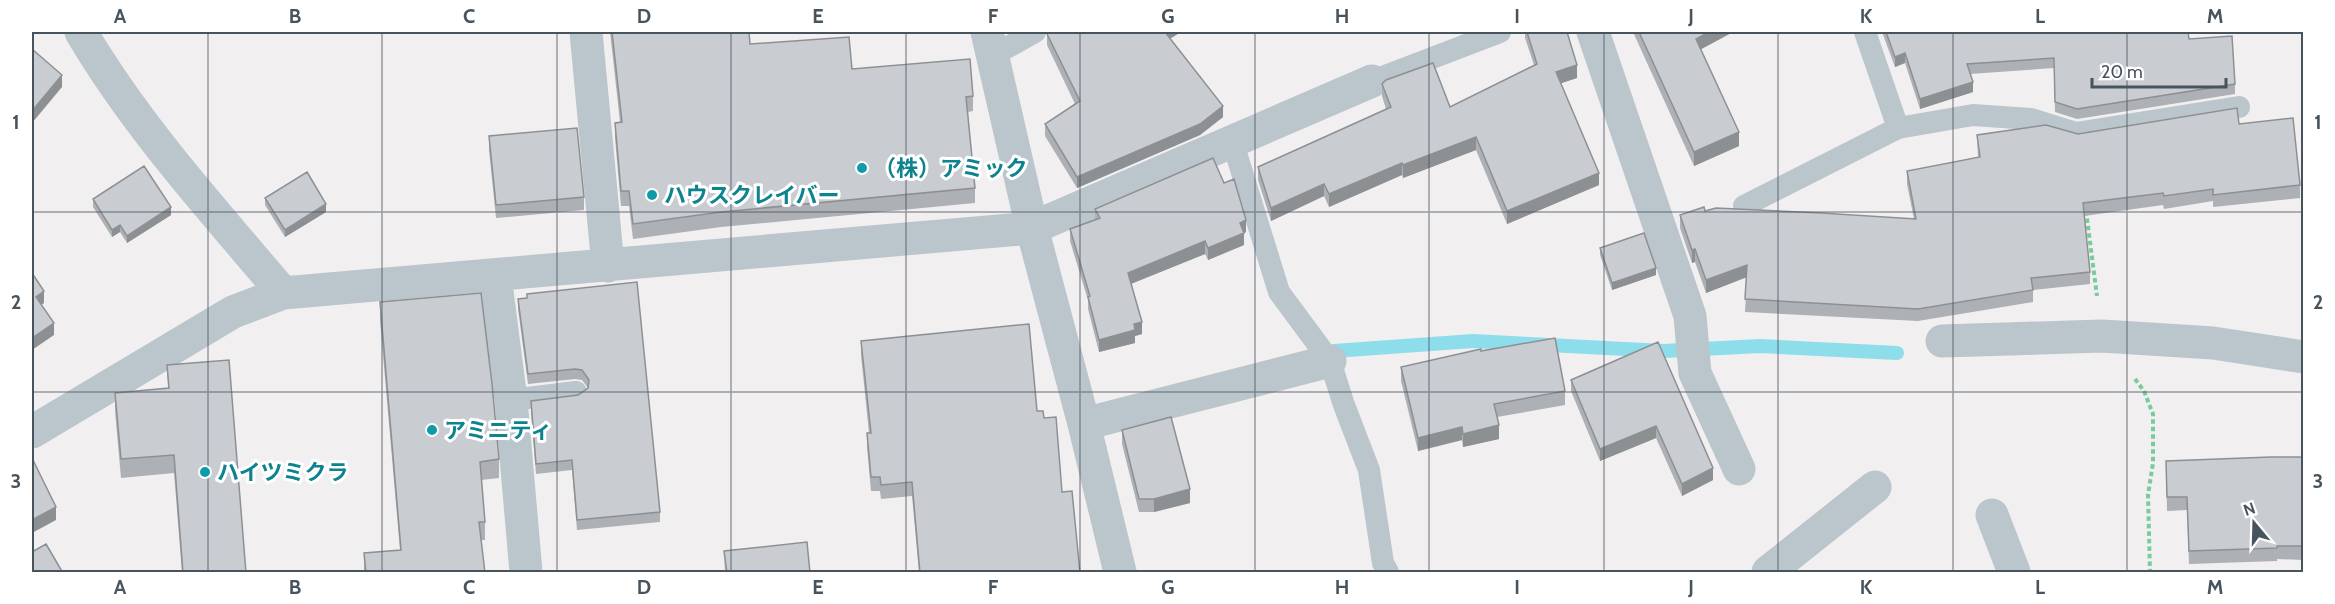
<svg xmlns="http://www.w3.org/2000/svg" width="2335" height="604" font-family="Cabin,'Noto Sans JP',sans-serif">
  <rect width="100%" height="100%" fill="#f2eff0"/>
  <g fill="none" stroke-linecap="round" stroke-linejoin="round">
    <!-- stream -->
    <path stroke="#8ddeea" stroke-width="14" d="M1334,351L1473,341L1664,351L1760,346L1897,353"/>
    <!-- path -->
    <path stroke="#78cc9c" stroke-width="4" stroke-dasharray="4.5 3" stroke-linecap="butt" d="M2086,211L2097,296
      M2135,379L2144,391L2153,414V463L2148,495L2150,572"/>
    <!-- service -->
    <path stroke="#bbc5cc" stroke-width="22" d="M1865,32L1898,128L1973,115L2031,119L2076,133L2239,107
      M992,56L1035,32
      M1372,81L1500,32
      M1232,140L1279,292L1330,361L1344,405L1369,470L1383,563L1388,572
      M1744,206L1898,128
      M511,400L576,392"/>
    <!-- minor -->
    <path stroke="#bbc5cc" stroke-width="33" d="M81,32C137,127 212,209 283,293
      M586,32L608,266
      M987,32L1032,228L1084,424L1120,572
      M1593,32L1690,316L1695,373L1739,469
      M495,276L511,400L526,572
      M1942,341L2102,336L2213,343L2304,357
      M1084,424L1330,361
      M32,432L233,312L283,293L1032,228L1372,81
      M1992,515L2014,572
      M1768,572L1875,487"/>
  </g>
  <!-- wall -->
  <path fill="#adb0b5" d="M610,32H749L750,44L852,69L973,96V111L968,112L975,188V203L721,227L633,239L629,206H621L615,138V123L620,122Z
    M1047,32H1181L1170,38L1223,117L1200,135L1077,188L1045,136V124L1075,104L1047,45Z
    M1525,32H1567L1577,78L1561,83L1599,185L1507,224L1476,150L1403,178L1402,175L1329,207L1324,196L1271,221L1258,180V167L1386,109L1382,96V84L1450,107L1534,65L1525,38Z
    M1633,32H1733L1701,49L1739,146L1694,166Z
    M1882,32H2188L2189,39L2235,84V94L2077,119L2055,112L2054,68L1970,74L1973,92L1920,109L1905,63L1895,67Z
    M2239,124L2300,185V198L2213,207V201L2164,209L2163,205L2084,216L2090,272V284L2033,290V302L1918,321L1745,312L1747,277L1706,293L1695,262L1692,263L1680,228V215L1705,211L1914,219L1907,184V171L1978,157L1977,135L2078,134Z
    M489,136L584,197V210L496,218L489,150Z
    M1224,183L1246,232L1244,233V245L1208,260L1205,254L1131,284L1142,334L1135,336V343L1099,352L1088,309V300L1070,241V229L1095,219V209Z
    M265,198L326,212L285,237L265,205Z
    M93,199L171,215L127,243L120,232L112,237L93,207Z
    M1600,248L1656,275L1612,290L1600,255Z
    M637,282L660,512V522L577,530L572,470L536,474L531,411V401L578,395L588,388L582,380L575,379L528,384L518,309V299Z
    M380,302L499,459V478L481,480L485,522V540H481L485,573H364V553L400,550L380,321Z
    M861,341L1037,411L1044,418L1080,573H919L912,496L881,499L880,491H871L867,447V433H869L861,355Z
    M1658,342L1713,480L1682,496L1656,438L1600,461L1571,391V380Z
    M1481,351L1565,391V405L1497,417L1499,439L1463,447L1462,440L1418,451L1401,381V367Z
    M167,365L246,573H182L174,473L121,478L115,411V393L168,388Z
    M1122,430L1190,503L1154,512H1139L1122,444Z
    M2304,457V560L2277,559V561L2189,564L2187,510L2167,511L2166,461Z
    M724,551L810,573H725Z"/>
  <!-- shaded-wall -->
  <path fill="#8d9093" d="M1165,32H1181L1165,42Z
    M1709,32H1733L1696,52V39Z
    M1905,53V63L1895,67V57Z
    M1577,65V78L1556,85V72Z
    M62,75V87L32,123V111Z
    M1973,82V92L1920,109V99Z
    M1223,106V117L1200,135L1077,188V177Z
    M1739,132V146L1694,166V152Z
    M1476,137V150L1403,178V165Z
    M1402,163V175L1329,207V194Z
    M1599,173V185L1507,224V211Z
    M1324,184V196L1271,221V208Z
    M326,204V212L285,237V230Z
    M171,207V215L127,243V236Z
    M1246,220V232L1244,233V245L1208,260V248L1240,223Z
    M120,225V232L112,237V230Z
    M1205,241V254L1128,285V273Z
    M1695,249V262L1692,263V250Z
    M1747,265V277L1706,293V280Z
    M1656,268V275L1612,290V283Z
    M44,291V303L36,309V297Z
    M1142,322V334L1135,336V343L1099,352V340L1134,324Z
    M54,323V335L32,350V338Z
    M1499,425V439L1463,447V434Z
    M1656,426V438L1600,461V449Z
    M1462,427V440L1418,451V438Z
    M1713,468V480L1682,496V484Z
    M1190,489V503L1154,512V499Z
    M56,507V520L32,533V520Z"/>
  <!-- building -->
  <path fill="#c9cdd2" stroke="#8d9093" stroke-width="1.5" d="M612,32H749L750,44L849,37L852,69L970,59L973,96L966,97L975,188L721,212L633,224L629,191H621L615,123L622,122Z
    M1049,32H1165L1223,106L1200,124L1077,177L1045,124L1080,101L1047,34L1050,32Z
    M1527,32H1567L1577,65L1556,72L1599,173L1507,211L1476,137L1403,165L1402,163L1329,194L1324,184L1271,208L1258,167L1391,107L1382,84L1386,80L1433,63L1450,107L1537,64Z
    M1639,32H1709L1696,39L1739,132L1694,152Z
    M1886,32H2188L2189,39L2232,36L2235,84L2077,109L2055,102L2054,58L1967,64L1973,82L1920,99L1905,53L1895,57Z
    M32,49L62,75L32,111Z
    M2237,108L2239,124L2293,118L2300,185L2213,195V189L2164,196L2163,193L2083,203L2090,272L2031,278L2033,290L1918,309L1745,299L1747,265L1706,280L1695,249L1692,250L1680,215L1704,207L1705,211L1716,208L1821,213L1916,219L1907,171L1980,157L1977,135L2046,125L2078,134Z
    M577,128L584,197L496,205L489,136Z
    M1213,158L1224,183L1234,179L1246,220L1240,223L1244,233L1208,248L1205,241L1128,273L1142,322L1134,324L1135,330L1099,340L1088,297L1090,296L1070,229L1100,218L1095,209Z
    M144,166L171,207L127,236L120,225L112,230L93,199Z
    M307,172L326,204L285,230L265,198Z
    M1644,233L1656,268L1612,283L1600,248Z
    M32,273L44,291L36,297L54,323L32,338Z
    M637,282L660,512L577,520L572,460L536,464L531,401L578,395L588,388L589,380L582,370L575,369L528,374L518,299L527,298V294Z
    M481,293L492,384L499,459L480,462L485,522H479L485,573H366L364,553L401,550L380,302Z
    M1029,324L1037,411H1043L1044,418L1056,417L1062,492L1072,491L1080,573H920L912,482L881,485L880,477H871L867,433H871L861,341Z
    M1555,338L1565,391L1494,404L1499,425L1463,434L1462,427L1418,438L1401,367L1481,349V351Z
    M1658,342L1713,468L1682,484L1656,426L1600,449L1571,380Z
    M229,360L246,573H183L174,455L121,459L115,393L169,388L167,365Z
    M1171,417L1190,489L1154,499H1139L1122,430Z
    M2271,457H2304V546H2277V548L2189,551L2187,497H2167L2166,461Z
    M32,458L56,507L32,520Z
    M807,542L810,573H727L724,551Z
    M46,544L63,573H32V552Z"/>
  <!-- grid -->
  <path fill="none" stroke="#48545d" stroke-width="1.5" stroke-opacity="0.55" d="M208,32V572M382,32V572M557,32V572M731,32V572M906,32V572M1080,32V572M1255,32V572M1429,32V572M1604,32V572M1778,32V572M1953,32V572M2127,32V572M32,212H2304M32,392H2304"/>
  <!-- markers -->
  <g fill="#0f9aa8" stroke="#fff" stroke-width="2">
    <circle cx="862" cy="168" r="6"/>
    <circle cx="652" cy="195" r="6"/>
    <circle cx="432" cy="430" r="6"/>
    <circle cx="205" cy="472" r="6"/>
  </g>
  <g text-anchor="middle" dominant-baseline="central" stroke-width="6" stroke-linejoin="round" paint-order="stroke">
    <!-- culture labels -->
    <g font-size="22" font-weight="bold" fill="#0d838f" stroke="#fff" text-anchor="start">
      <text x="874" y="168">（株）アミック</text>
      <text x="664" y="195">ハウスクレイバー</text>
      <text x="444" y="430">アミニティ</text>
      <text x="217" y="472">ハイツミクラ</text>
    </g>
  </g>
  <!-- border -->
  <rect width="2335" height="604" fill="none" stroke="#ffffff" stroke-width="66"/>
  <!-- north arrow -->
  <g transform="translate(2254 523) rotate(341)" stroke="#ffffff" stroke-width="4.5" paint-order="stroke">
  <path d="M0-4.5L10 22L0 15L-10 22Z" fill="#48545d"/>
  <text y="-9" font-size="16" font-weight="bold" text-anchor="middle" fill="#48545d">N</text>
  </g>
  <!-- scale -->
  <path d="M2092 78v9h134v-9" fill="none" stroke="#48545d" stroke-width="3"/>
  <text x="2101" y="78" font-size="18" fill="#48545d" stroke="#ffffff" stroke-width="4.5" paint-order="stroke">20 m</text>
  <rect x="33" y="33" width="2269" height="538" fill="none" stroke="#48545d" stroke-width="2"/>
  <g font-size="20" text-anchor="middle" font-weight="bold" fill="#48545d">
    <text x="120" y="23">A</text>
    <text x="295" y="23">B</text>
    <text x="469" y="23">C</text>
    <text x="644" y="23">D</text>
    <text x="818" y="23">E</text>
    <text x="993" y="23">F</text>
    <text x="1168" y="23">G</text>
    <text x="1342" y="23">H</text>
    <text x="1517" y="23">I</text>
    <text x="1691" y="23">J</text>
    <text x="1866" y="23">K</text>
    <text x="2040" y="23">L</text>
    <text x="2215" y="23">M</text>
    <text x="16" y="129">1</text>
    <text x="2318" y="129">1</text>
    <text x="16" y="309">2</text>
    <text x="2318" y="309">2</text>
    <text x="16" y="488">3</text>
    <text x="2318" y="488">3</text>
    <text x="120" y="594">A</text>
    <text x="295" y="594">B</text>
    <text x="469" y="594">C</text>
    <text x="644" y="594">D</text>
    <text x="818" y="594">E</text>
    <text x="993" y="594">F</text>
    <text x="1168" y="594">G</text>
    <text x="1342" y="594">H</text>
    <text x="1517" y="594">I</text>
    <text x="1691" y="594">J</text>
    <text x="1866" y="594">K</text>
    <text x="2040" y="594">L</text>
    <text x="2215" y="594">M</text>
  </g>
</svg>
